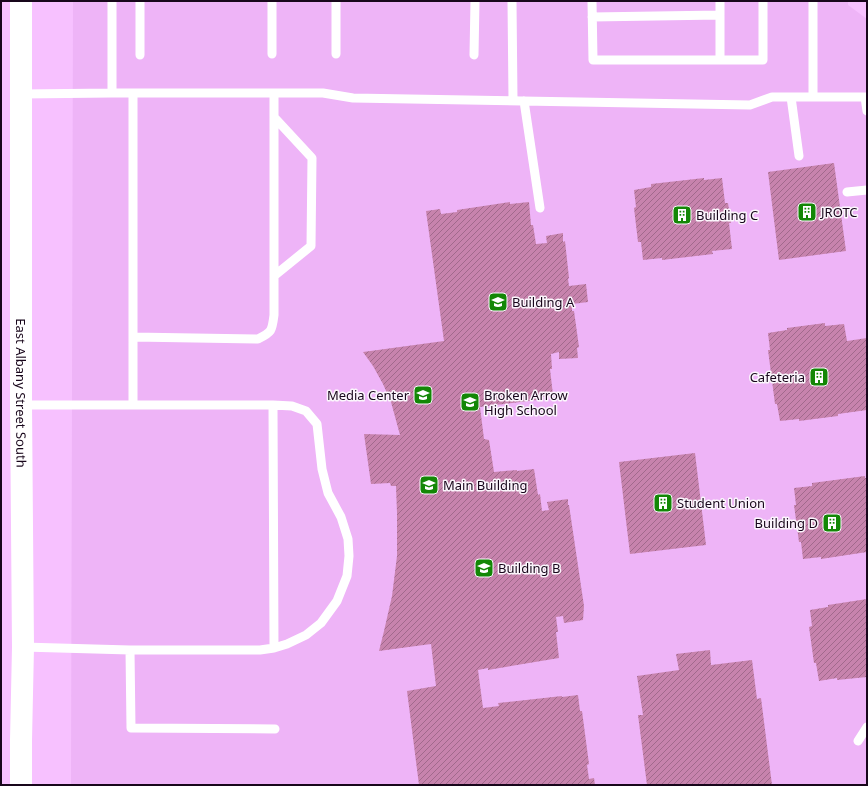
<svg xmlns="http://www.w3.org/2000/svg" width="868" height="786" font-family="'Noto Sans',sans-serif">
  <defs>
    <pattern id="building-hatch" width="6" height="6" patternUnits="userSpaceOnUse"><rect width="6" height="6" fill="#c783ad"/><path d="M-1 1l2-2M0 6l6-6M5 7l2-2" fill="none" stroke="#a1698c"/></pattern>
  </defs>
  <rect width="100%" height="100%" fill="#f7c1ff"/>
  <!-- built -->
  <path fill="#eeb4f7" d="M73,1H848V5L867,19V785H71Z"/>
  <!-- building -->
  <path fill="url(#building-hatch)" d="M834,163L846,251L779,260L768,172Z
    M704,178V180L722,178L725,203H728L731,223H729L732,249L712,251L713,254L662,260V258L643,260L641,242H638L634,208L636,207L634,190L651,187V184Z
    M510,202V204L529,202L531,225H533L536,244L547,243L546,236L563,233V242L565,241L569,278L568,279L569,286L586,284L588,302L572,304V311H574L579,347L577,348L578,358L559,359V352L551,354L552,369H550L553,395L536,398L537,400L480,407L484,439L489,440L494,472L517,470V471L534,469L538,495L540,494L542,511L549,510L547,502L568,499V505H569L584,606L583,620L564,623L563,616L556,617L558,632H556L559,658L488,670V668L478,670L483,708L499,706L498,703L562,696V697L578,695L580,711H582L589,764L587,765L589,779L594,778L595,785H419L407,691L436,686L431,644L379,651L384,631L392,596L397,556V513L396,486H391L390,483L371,484L364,434L400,435L391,402L383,384L373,366L363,352L444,341L426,211L440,209L441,214L457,212V210Z
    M825,323V326L844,324L847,341L867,338V410L838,414V416L799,421V419L780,421L777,404H775L768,350H770L768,333L787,330V328Z
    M695,453L706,545L630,554L619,462Z
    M865,476V478H867V552L821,559V557L803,559L801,542H799L794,505H796L794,488L812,486V483Z
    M867,599V677L837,680V678L819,681L816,663H814L809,627L812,626L810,610L828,607V605Z
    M710,650L711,665L752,660L757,699L761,698L772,785H647L638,715H643L637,676L679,670L676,654Z"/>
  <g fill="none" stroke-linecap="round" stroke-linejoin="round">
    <!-- lane -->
    <path stroke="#fff" stroke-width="9" d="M112,1V93
      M140,1V55
      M272,1V54
      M512,1L513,100
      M592,1L593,60H720
      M720,1V60H763V1
      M592,17L720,15
      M336,54V1
      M474,55L475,1
      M21,94L112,93H323L353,98L750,105L772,97H867
      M791,97L799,156
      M813,97V1
      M865,97L867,111
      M524,101L540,208
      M274,117L312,158L311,246L274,276
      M847,192L867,190
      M133,337V93
      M21,405H273L274,648
      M133,405V337L258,339C272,332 272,331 274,315V93
      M23,647L130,650H260L274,648L287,644L306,635L321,623L337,601L347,576L349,556L348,539L341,517L328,493L322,469L317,424L306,411L292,406L273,405
      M130,650L131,728L275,729
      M858,741L867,727"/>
    <!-- secondary -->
    <path stroke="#fff" stroke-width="22" id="s1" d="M21,1V405L23,647L21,740V785"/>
  </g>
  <!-- icons -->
  <defs>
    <g id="building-square" transform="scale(1)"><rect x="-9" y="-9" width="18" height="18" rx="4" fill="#138706" stroke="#fbf6fc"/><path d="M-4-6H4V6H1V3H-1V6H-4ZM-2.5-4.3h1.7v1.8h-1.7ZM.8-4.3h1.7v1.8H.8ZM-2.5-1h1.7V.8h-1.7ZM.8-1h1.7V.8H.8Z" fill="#fff"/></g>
    <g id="school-square" transform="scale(1)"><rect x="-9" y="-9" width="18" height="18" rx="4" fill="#138706" stroke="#fbf6fc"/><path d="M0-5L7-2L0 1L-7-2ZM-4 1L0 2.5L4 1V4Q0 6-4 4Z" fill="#fff"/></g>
  </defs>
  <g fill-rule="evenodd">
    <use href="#building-square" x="807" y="212"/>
    <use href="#building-square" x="682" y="215"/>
    <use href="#school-square" x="498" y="302"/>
    <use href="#building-square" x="819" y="377"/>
    <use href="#school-square" x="423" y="395"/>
    <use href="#school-square" x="470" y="402"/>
    <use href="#school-square" x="429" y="485"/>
    <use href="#building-square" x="663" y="503"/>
    <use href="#building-square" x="832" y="523"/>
    <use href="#school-square" x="484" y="568"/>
  </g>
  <g text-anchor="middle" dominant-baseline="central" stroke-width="3" stroke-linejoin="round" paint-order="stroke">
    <!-- poi labels -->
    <g font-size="13" fill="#18061b" stroke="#fbf6fc" text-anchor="start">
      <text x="821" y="212">JROTC</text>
      <text x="696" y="215">Building C</text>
      <text x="512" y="302">Building A</text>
      <text x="805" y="377" text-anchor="end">Cafeteria</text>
      <text x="409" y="395" text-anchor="end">Media Center</text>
      <text x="484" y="395">Broken Arrow<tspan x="484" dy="15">High School</tspan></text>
      <text x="443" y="485">Main Building</text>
      <text x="677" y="503">Student Union</text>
      <text x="818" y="523" text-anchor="end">Building D</text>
      <text x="498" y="568">Building B</text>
    </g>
    <!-- street labels -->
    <g font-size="13" fill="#18061b" stroke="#fbf6fc">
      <text stroke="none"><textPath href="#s1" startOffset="392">East Albany Street South</textPath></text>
    </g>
  </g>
  <!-- border -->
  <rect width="868" height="786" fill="none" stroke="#18061b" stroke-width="4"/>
</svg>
